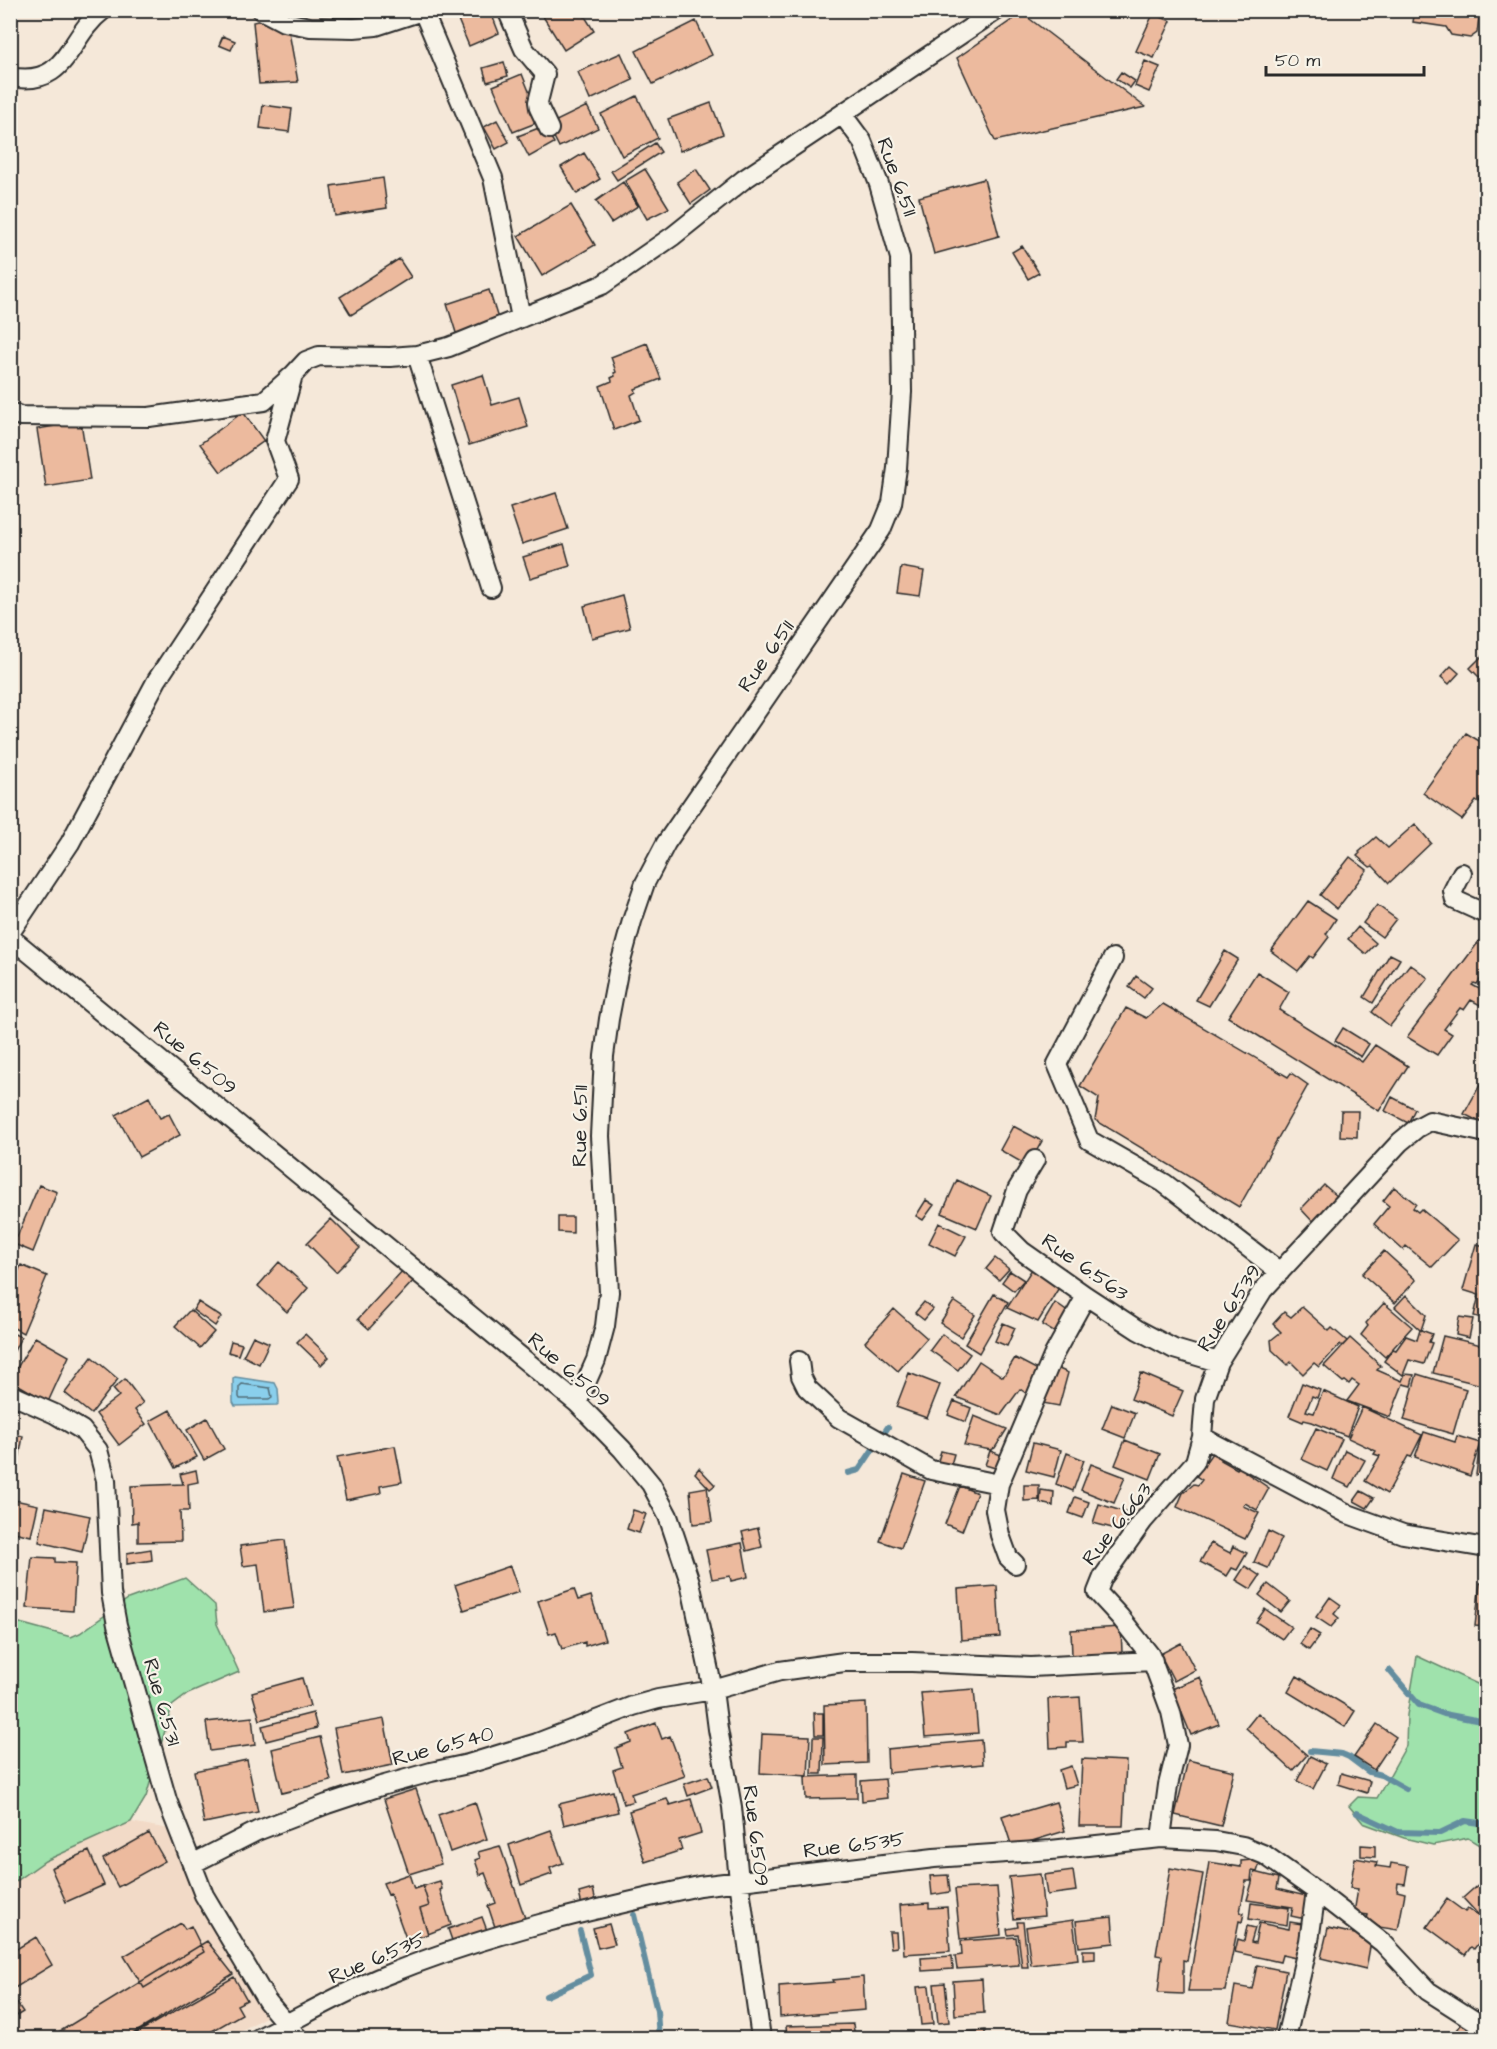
<svg xmlns="http://www.w3.org/2000/svg" width="1497" height="2049" font-family="'Architects Daughter',sans-serif">
  <rect width="100%" height="100%" fill="#f5e8d9"/>
  <filter id="ink" filterUnits="userSpaceOnUse"><feTurbulence type="fractalNoise" baseFrequency=".0167" numOctaves="2"/><feDisplacementMap in="SourceGraphic" scale="12" xChannelSelector="R" yChannelSelector="G"/><feConvolveMatrix kernelMatrix="1 2 1 2 8 2 1 2 1" color-interpolation-filters="sRGB"/></filter>
  <g filter="url(#ink)">
    <!-- built -->
    <path fill="#f2dac7" d="M131,1822L180,1831L269,2015L228,2038H11L10,1885L45,1861Z"/>
    <!-- green -->
    <path fill="#9fe2ac" stroke="#65866c" stroke-width="1.5" d="M185,1578L215,1605L217,1624L239,1672L188,1694L172,1706L146,1797L131,1822L45,1861L11,1885L10,1611L16,1622L71,1637L80,1633L128,1599Z
      M1417,1656L1486,1688V1854L1481,1846L1468,1838L1433,1845L1404,1838L1363,1823L1349,1806L1358,1797L1377,1798L1406,1746L1407,1715Z"/>
    <!-- water -->
    <path fill="#8acfec" stroke="#648d9f" stroke-width="1.5" d="M235,1377L275,1383L278,1389L279,1403L277,1405L235,1406L233,1402V1379Z"/>
    <g fill="none" stroke-linecap="round" stroke-linejoin="round">
      <!-- shore -->
      <path stroke="#516d78" stroke-width="1.5" d="M242,1384L270,1388L272,1397L269,1399H240L239,1397V1387Z"/>
      <!-- stream -->
      <path stroke="#648d9f" stroke-width="6" d="M848,1473L859,1470L888,1427
        M1389,1670L1419,1705L1444,1714L1486,1722
        M1310,1751L1342,1754L1349,1757L1369,1772L1381,1775L1406,1789
        M1357,1813L1398,1832L1440,1833L1465,1821L1486,1824
        M634,1915L657,2011L659,2038
        M546,1996L591,1975L580,1931"/>
    </g>
    <!-- building -->
    <path fill="#ecba9e" stroke="#2b2b2b" stroke-width="1.5" d="M454,10H490L499,33L469,46Z
      M539,10H581L594,31L564,50Z
      M1415,10H1480L1477,33L1470,38L1451,35L1446,27L1413,22Z
      M1022,13L1145,107L995,141L957,58Z
      M1153,14L1171,21L1154,58L1136,51Z
      M286,15L298,82L259,84L253,22Z
      M696,21L712,55L653,84L636,51Z
      M223,36L235,41L231,50L219,45Z
      M621,53L633,80L590,100L578,72Z
      M1145,61L1160,67L1149,92L1135,86Z
      M504,62L508,76L487,82L483,68Z
      M1121,72L1135,81L1130,88L1116,79Z
      M522,74L541,121L513,132L493,86Z
      M637,96L658,138L622,156L601,114Z
      M711,103L723,134L680,151L668,119Z
      M263,105L292,109L289,132L260,128Z
      M587,106L598,128L559,147L548,125Z
      M497,120L509,142L496,149L484,127Z
      M544,126L554,143L529,157L518,136Z
      M655,143L661,152L617,180L611,171Z
      M584,153L600,179L577,194L561,167Z
      M645,169L669,208L647,219L625,181Z
      M696,169L710,190L691,204L677,182Z
      M383,178L387,208L335,216L331,186Z
      M984,179L999,236L934,254L919,197Z
      M623,182L638,206L611,223L596,201Z
      M571,205L595,245L542,276L518,236Z
      M1022,246L1039,273L1028,279L1012,252Z
      M399,259L411,277L351,315L340,297Z
      M489,290L499,322L457,336L447,304Z
      M647,343L661,379L635,389L636,392L631,395L639,420L614,430L600,386L612,381L611,378L615,376L614,373L616,372L611,357Z
      M483,375L492,405L519,397L528,427L469,445L451,385Z
      M243,412L264,441L221,472L200,444Z
      M81,422L90,480L46,487L37,429Z
      M556,493L568,529L522,544L510,508Z
      M564,544L570,566L530,578L523,557Z
      M901,567L924,571L920,596L897,593Z
      M622,595L630,628L592,638L584,606Z
      M1482,656L1486,660V684L1470,668Z
      M1451,666L1459,673L1449,684L1441,677Z
      M1466,733L1486,745V791L1479,803L1476,801L1462,820L1423,793Z
      M1415,824L1431,843L1389,883L1373,866L1370,867L1357,856L1360,853L1359,852L1376,837L1388,848Z
      M1350,857L1367,870L1337,909L1320,895Z
      M1308,901L1336,919L1326,934L1329,937L1313,958L1310,956L1298,971L1271,951Z
      M1377,905L1396,919L1382,937L1363,923Z
      M1358,927L1376,943L1366,954L1348,939Z
      M1480,940L1486,942V972L1477,984L1474,983L1472,985L1485,992L1486,990V1008L1471,1000L1464,1010L1460,1008L1444,1029L1452,1034L1437,1055L1407,1037Z
      M1225,951L1238,959L1209,1006L1196,1000Z
      M1390,954L1400,959L1373,1003L1364,997Z
      M1410,964L1428,978L1390,1026L1372,1012Z
      M1257,972L1289,992L1279,1010L1362,1062L1375,1045L1408,1066L1379,1111L1228,1017Z
      M1136,976L1152,988L1144,998L1129,987Z
      M1163,1004L1288,1077L1291,1073L1308,1085L1239,1207L1095,1120L1099,1098L1080,1086L1126,1008L1146,1018Z
      M1343,1028L1369,1044L1361,1057L1335,1041Z
      M1480,1085L1486,1089V1125L1464,1114Z
      M149,1097L160,1118L169,1114L180,1135L139,1157L116,1115Z
      M1392,1097L1415,1109L1408,1123L1385,1111Z
      M1341,1111H1358L1357,1137L1340,1136Z
      M1013,1126L1042,1141L1028,1166L1000,1150Z
      M957,1180L991,1196L977,1228L942,1213Z
      M39,1185L57,1192L33,1252L14,1244Z
      M1324,1185L1337,1196L1313,1222L1301,1209Z
      M1394,1187L1416,1204L1413,1208L1418,1212L1421,1209L1458,1240L1432,1267L1406,1246L1403,1250L1374,1224L1389,1206L1383,1201Z
      M926,1200L934,1205L923,1220L916,1216Z
      M558,1217H573V1233L558,1232Z
      M331,1219L360,1248L336,1272L307,1243Z
      M939,1223L966,1236L955,1256L929,1243Z
      M1476,1244L1486,1246V1319L1474,1316L1479,1295L1463,1290Z
      M1384,1251L1416,1280L1395,1303L1362,1274Z
      M995,1258L1009,1269L999,1280L986,1269Z
      M279,1262L308,1288L287,1312L258,1286Z
      M21,1265L47,1276L23,1333L10,1326V1291Z
      M404,1269L415,1279L369,1329L358,1319Z
      M1032,1269L1060,1286L1038,1322L1007,1308Z
      M1010,1271L1024,1280L1014,1291L1002,1282Z
      M994,1294L1008,1302L979,1353L965,1344Z
      M1406,1295L1426,1315L1421,1330L1432,1334L1429,1342L1432,1343L1424,1364L1409,1360L1403,1375L1384,1361L1393,1349L1396,1350L1406,1336L1417,1340L1420,1330L1395,1307Z
      M954,1301L975,1315L961,1337L940,1323Z
      M198,1302L221,1317L215,1326L193,1310Z
      M924,1302L933,1309L924,1320L915,1313Z
      M1055,1303L1069,1313L1057,1334L1042,1325Z
      M1384,1303L1412,1327L1385,1357L1361,1335L1368,1326L1366,1323Z
      M1302,1307L1329,1331L1332,1328L1347,1341L1342,1346L1340,1344L1319,1367L1314,1363L1303,1374L1291,1362L1288,1365L1272,1350L1271,1340L1281,1332L1273,1324L1284,1312L1291,1317Z
      M894,1309L927,1338L898,1371L865,1342Z
      M190,1310L214,1332L200,1348L175,1326Z
      M1459,1317L1473,1319L1469,1338L1456,1335Z
      M1003,1323L1015,1328L1007,1346L995,1341Z
      M10,1332L21,1337L10,1359Z
      M305,1334L329,1357L321,1365L297,1342Z
      M942,1334L970,1354L958,1370L930,1350Z
      M253,1336L269,1343L259,1364L243,1356Z
      M1443,1336L1486,1346V1386L1433,1373Z
      M35,1337L69,1356L48,1402L10,1380Z
      M1350,1338L1381,1366L1377,1370L1402,1381L1405,1374L1414,1375L1411,1386L1403,1384L1390,1417L1347,1401L1359,1385L1352,1380L1349,1384L1345,1381L1343,1382L1324,1366Z
      M231,1341L242,1344L238,1355L228,1352Z
      M92,1357L118,1379L91,1414L65,1393Z
      M1015,1358L1040,1371L1027,1394L1020,1389L1001,1415L956,1397L979,1361L1003,1377Z
      M1050,1365L1068,1373L1059,1406L1037,1402Z
      M909,1373L940,1385L927,1418L896,1407Z
      M1141,1373L1183,1391L1172,1416L1131,1399Z
      M1417,1374L1466,1389L1453,1434L1404,1420Z
      M125,1379L143,1403L135,1410L146,1424L119,1445L96,1414L119,1396L113,1389Z
      M1302,1383L1320,1390L1317,1398L1312,1396L1306,1411L1314,1413L1323,1391L1358,1407L1347,1436L1312,1422L1304,1420L1303,1422L1289,1416Z
      M954,1401L971,1408L966,1422L948,1415Z
      M1112,1404L1135,1413L1125,1438L1102,1429Z
      M1362,1407L1422,1435L1411,1457L1408,1456L1387,1494L1365,1481L1380,1456L1374,1454L1376,1451L1348,1438Z
      M170,1410L197,1457L175,1468L150,1421Z
      M974,1416L1007,1429L995,1448L991,1450L964,1445Z
      M207,1418L224,1449L204,1460L187,1430Z
      M1316,1428L1342,1439L1327,1471L1301,1459Z
      M1424,1432L1455,1442L1457,1436L1480,1443L1470,1476L1415,1457Z
      M10,1433L23,1436L16,1476L10,1475Z
      M1125,1440L1160,1454L1150,1479L1115,1465Z
      M1480,1442L1486,1443V1477L1476,1475Z
      M1033,1443L1061,1450L1054,1477L1026,1470Z
      M395,1446L402,1482L380,1486L381,1493L346,1500L337,1457Z
      M1345,1450L1365,1460L1350,1487L1333,1479Z
      M941,1451L954,1454L950,1468L937,1464Z
      M990,1451L1004,1456L999,1469L985,1465Z
      M1067,1453L1084,1460L1073,1491L1056,1484Z
      M1212,1453L1222,1455L1221,1460L1237,1469L1240,1466L1246,1469L1245,1472L1269,1488L1257,1510L1245,1503L1243,1506L1259,1513L1245,1539L1177,1507L1183,1493L1194,1484L1198,1485L1202,1480L1196,1476Z
      M1091,1464L1125,1477L1114,1503L1081,1490Z
      M699,1468L715,1485L710,1489L695,1473Z
      M196,1470L198,1482L188,1484L189,1511H180L181,1541L138,1542V1522L132,1523L131,1486L183,1484L180,1474Z
      M904,1474L925,1481L901,1548L880,1541Z
      M1024,1485H1039V1500L1024,1501Z
      M960,1486L977,1493L962,1531L945,1524Z
      M707,1487L712,1522L693,1524L690,1490Z
      M1041,1490L1054,1492L1053,1506L1040,1503Z
      M1361,1491L1374,1498L1367,1508L1354,1501Z
      M1075,1497L1089,1502L1083,1518L1069,1513Z
      M10,1499L38,1505L31,1536L10,1531Z
      M1099,1504L1125,1512L1120,1530L1093,1523Z
      M46,1507L90,1516L82,1552L39,1542Z
      M633,1510L646,1514L639,1533L627,1529Z
      M758,1528L762,1547L747,1551L742,1532Z
      M1268,1531L1282,1538L1268,1568L1254,1562Z
      M285,1540L294,1608L264,1612L258,1564L243,1566L240,1546Z
      M742,1543L748,1577L731,1581L730,1576L712,1579L706,1550Z
      M1211,1543L1230,1553L1233,1546L1247,1553L1237,1570L1232,1568L1227,1576L1200,1562Z
      M151,1549L152,1560L127,1564V1553Z
      M32,1557L55,1558V1562L76,1563L73,1611L27,1608Z
      M510,1566L519,1592L464,1610L455,1585Z
      M1245,1566L1260,1576L1251,1589L1236,1580Z
      M1480,1583H1486V1627L1475,1626Z
      M1268,1584L1290,1601L1281,1612L1259,1595Z
      M997,1586L1000,1637L961,1640L958,1589Z
      M574,1589L578,1600L591,1596L605,1640L585,1646V1642L562,1649L556,1632L549,1634L538,1601Z
      M1330,1597L1341,1605L1334,1614L1339,1618L1331,1627L1316,1617Z
      M1265,1609L1291,1627L1282,1639L1256,1622Z
      M1121,1627L1122,1653L1072,1655L1071,1630Z
      M1310,1629L1320,1635L1309,1650L1300,1644Z
      M1181,1643L1195,1670L1174,1681L1160,1654Z
      M1297,1676L1355,1711L1345,1727L1288,1692Z
      M1200,1677L1219,1724L1191,1735L1172,1689Z
      M302,1678L310,1706L260,1720L252,1692Z
      M974,1689L978,1733L925,1737L921,1693Z
      M1080,1697L1083,1742H1067V1747L1050,1748L1048,1699Z
      M866,1703L867,1763L825,1765L824,1705Z
      M313,1713L317,1728L266,1741L262,1726Z
      M814,1713H823V1735H815Z
      M1258,1713L1307,1755L1293,1771L1246,1728Z
      M252,1717L255,1745L210,1751L206,1722Z
      M384,1719L393,1765L343,1775L334,1728Z
      M656,1723L662,1739L670,1736L685,1776L631,1794L634,1801L624,1804L613,1770L622,1767L616,1748L631,1742L628,1734Z
      M1377,1724L1396,1737L1374,1770L1354,1757Z
      M762,1734L810,1736L808,1776L760,1773Z
      M320,1737L331,1781L282,1793L272,1749Z
      M813,1737H823L822,1774H812Z
      M981,1740L983,1764L888,1773L887,1749Z
      M1310,1756L1326,1764L1313,1789L1297,1781Z
      M1082,1759L1126,1761L1123,1826H1079Z
      M247,1760L258,1812L204,1823L194,1771Z
      M1188,1760L1234,1771L1221,1826L1175,1815Z
      M1071,1766L1077,1785L1064,1788L1059,1770Z
      M1341,1773L1370,1781L1367,1793L1338,1784Z
      M857,1775V1798L806,1799L805,1777Z
      M708,1776L712,1787L688,1796L684,1784Z
      M885,1779L887,1798L862,1801L861,1781Z
      M416,1789L441,1864L409,1874L384,1799Z
      M613,1791L618,1812L564,1825L559,1804Z
      M667,1799L670,1805L691,1799L701,1833L679,1840L682,1850L645,1862L629,1811Z
      M475,1802L487,1839L450,1852L438,1815Z
      M1056,1802L1065,1831L1012,1847L1002,1816L1011,1813L1012,1815Z
      M551,1830L563,1863L550,1868L552,1874L521,1885L509,1845Z
      M149,1833L165,1861L118,1887L103,1859Z
      M1361,1845L1375,1846V1857L1361,1856Z
      M500,1846L526,1921L496,1930L488,1906L496,1903L485,1873L480,1875L475,1860L480,1858L478,1852Z
      M89,1851L104,1885L66,1902L51,1868Z
      M1355,1858L1377,1862L1376,1866L1390,1868L1391,1863L1408,1866L1405,1884L1398,1883L1397,1891L1405,1893L1398,1930L1366,1925L1368,1915L1354,1913L1358,1889L1350,1888Z
      M1252,1860L1260,1863L1257,1872L1252,1871L1251,1881H1246L1240,1912L1244,1913L1242,1922L1239,1921L1225,1991H1188L1209,1862L1241,1867V1861Z
      M1170,1868L1203,1874L1187,1961L1183,1960V1994L1158,1993L1162,1956L1156,1955Z
      M1073,1871L1076,1891L1047,1895L1044,1875Z
      M1255,1872L1279,1878L1277,1889L1310,1897L1305,1919L1291,1916L1293,1907L1247,1900Z
      M409,1874L414,1889L423,1886L429,1906L420,1909L428,1934L407,1941L390,1894L388,1895L383,1883Z
      M1040,1874L1044,1916L1014,1919L1009,1877Z
      M948,1875L950,1892L932,1895L930,1876Z
      M440,1881L442,1889L440,1890L451,1925L428,1934L420,1909L429,1906L423,1886Z
      M1482,1881L1486,1886V1923L1463,1898Z
      M997,1887L1001,1935L960,1939L955,1889Z
      M593,1889L596,1902L582,1906L579,1893Z
      M1447,1899L1465,1912L1468,1909L1484,1920L1478,1927L1486,1933L1474,1949L1471,1947L1465,1955L1427,1927Z
      M929,1903V1908L947,1907L950,1951L904,1954L900,1905Z
      M1251,1903L1289,1908L1287,1925L1249,1919Z
      M482,1917L488,1933L454,1946L448,1929Z
      M1112,1917L1114,1943L1079,1947L1076,1921Z
      M1073,1920L1078,1959L1031,1965L1026,1927Z
      M1017,1922H1023L1028,1967H1022L1018,1934L1008,1935L1007,1929L1018,1927Z
      M1290,1922L1308,1925L1305,1960L1282,1955L1280,1962L1235,1952L1238,1939L1244,1941L1247,1926L1255,1928L1251,1942L1255,1943L1259,1923L1289,1929Z
      M181,1923L185,1929L191,1926L204,1952L144,1988L124,1956Z
      M609,1924L615,1944L598,1948L593,1928Z
      M1357,1924L1372,1936L1366,1969L1321,1958L1328,1928L1355,1934Z
      M889,1932H896L897,1947L891,1948Z
      M36,1937L52,1965L10,1991V1953Z
      M1016,1937L1019,1965L957,1969L955,1956L962,1955L961,1941Z
      M207,1941L233,1974L126,2038H49Z
      M1083,1950H1095V1959L1083,1960Z
      M952,1956L953,1969L922,1971L921,1958Z
      M1257,1965L1286,1971L1275,2030L1229,2022L1235,1986L1252,1989Z
      M234,1977L247,2000L237,2005L242,2014L200,2038H128Z
      M863,1977L865,2010L780,2017L779,1986L834,1982L833,1980Z
      M982,1979L984,2013L955,2015L953,1981Z
      M945,1983L949,2022L938,2023L934,1984Z
      M929,1986L933,2024L921,2025L917,1987Z
      M10,1993L23,2012L10,2020Z
      M1463,2022L1484,2038H1451Z
      M853,2024L855,2038H787L786,2026Z
      M985,2030V2038H928V2036Z"/>
    <g fill="none" stroke-linecap="round" stroke-linejoin="round">
      <!-- minor casing -->
      <g stroke="#2b2b2b" stroke-width="22">
        <path id="minor" d="M261,10L284,22L310,27L354,28L376,26L425,10
          M507,10L524,49L545,74L538,102L539,108L549,129
          M423,11L493,178L521,318
          M10,77C69,88 66,38 103,10
          M417,355L491,588
          M10,412L20,416L149,417L264,401L293,375
          M1462,873L1453,891L1455,900L1486,914
          M10,933L70,843L157,680L289,479L275,441L293,375L306,361L319,356L390,357L417,355L449,347L602,285L673,236L743,180L842,114
          M10,937L577,1403L622,1449L651,1484L668,1516L690,1582L713,1690L718,1729L732,1807L739,1881L761,2038
          M1113,958L1057,1064L1089,1140L1164,1183L1280,1272
          M1486,1133L1430,1121L1417,1128L1400,1142L1263,1290L1218,1362L1205,1399L1202,1437L1348,1514L1403,1534L1486,1548
          M1035,1160L1017,1190L1003,1232L1022,1251L1086,1296L1138,1330L1174,1349L1218,1362
          M799,1361L801,1376L807,1388L839,1418L931,1470L999,1484
          M10,1394L55,1414L82,1430L98,1450L106,1480L111,1593L117,1625L167,1800L204,1895L267,2001L298,2038
          M577,1403L596,1360L605,1326L609,1292L600,1136L604,1056L609,1019L618,972L632,921L645,883L666,843L881,530L892,503L897,468L902,392L900,258L879,184L862,141L842,114L997,10
          M1015,1564L1008,1557L1000,1535L995,1510L999,1484L1054,1354L1086,1296
          M1161,1838L1168,1785L1178,1745L1171,1712L1150,1655L1120,1617L1097,1592L1103,1577L1143,1521L1195,1462L1202,1437
          M192,1864L257,1831L327,1804L381,1786L431,1772L468,1764L537,1743L633,1706L658,1699L713,1690L780,1671L844,1662H912L1031,1667L1153,1661
          M1316,1891L1383,1943L1428,1991L1486,2028
          M259,2038C301,2017 343,1992 386,1975C486,1934 594,1909 699,1886L934,1858L1051,1850L1161,1838L1216,1841L1243,1846L1265,1855L1316,1891L1309,1941L1286,2038"/>
      </g>
      <!-- minor -->
      <use href="#minor" stroke="#f7f3e8" stroke-width="18"/>
    </g>
  </g>
  <g text-anchor="middle" dominant-baseline="central" stroke-width="4.5" stroke-linejoin="round" paint-order="stroke">
    <!-- street labels -->
    <g font-size="21" fill="#2b2b2b" stroke="#f7f3e8">
      <text transform="translate(897 177) rotate(70)">Rue 6.511</text>
      <text transform="translate(766 656) rotate(-55)">Rue 6.511</text>
      <text transform="translate(195 1058) rotate(40)">Rue 6.509</text>
      <text transform="translate(580 1126) rotate(-89)">Rue 6.511</text>
      <text transform="translate(1085 1267) rotate(35)">Rue 6.563</text>
      <text transform="translate(1229 1308) rotate(-57)">Rue 6.539</text>
      <text transform="translate(569 1370) rotate(41)">Rue 6.509</text>
      <text transform="translate(1117 1524) rotate(-52)">Rue 6.663</text>
      <text transform="translate(162 1702) rotate(74)">Rue 6.531</text>
      <text transform="translate(443 1746) rotate(-15)">Rue 6.540</text>
      <text transform="translate(756 1836) rotate(83)">Rue 6.509</text>
      <text transform="translate(854 1845) rotate(-7)">Rue 6.535</text>
      <text transform="translate(377 1958) rotate(-23)">Rue 6.535</text>
    </g>
  </g>
  <!-- margin -->
  <rect width="1497" height="2049" fill="none" stroke="#f7f3e8" stroke-width="36"/>
  <rect x="18" y="18" width="1461" height="2013" fill="none" stroke="#2b2b2b" stroke-width="2" filter="url(#ink)"/>
  <!-- scale -->
  <path d="M1266 66v9h158v-9" fill="none" stroke="#2b2b2b" stroke-width="3"/>
  <text x="1275" y="66" font-size="18" fill="#2b2b2b" stroke="#f7f3e8" stroke-width="4.5" paint-order="stroke">50 m</text>
</svg>
